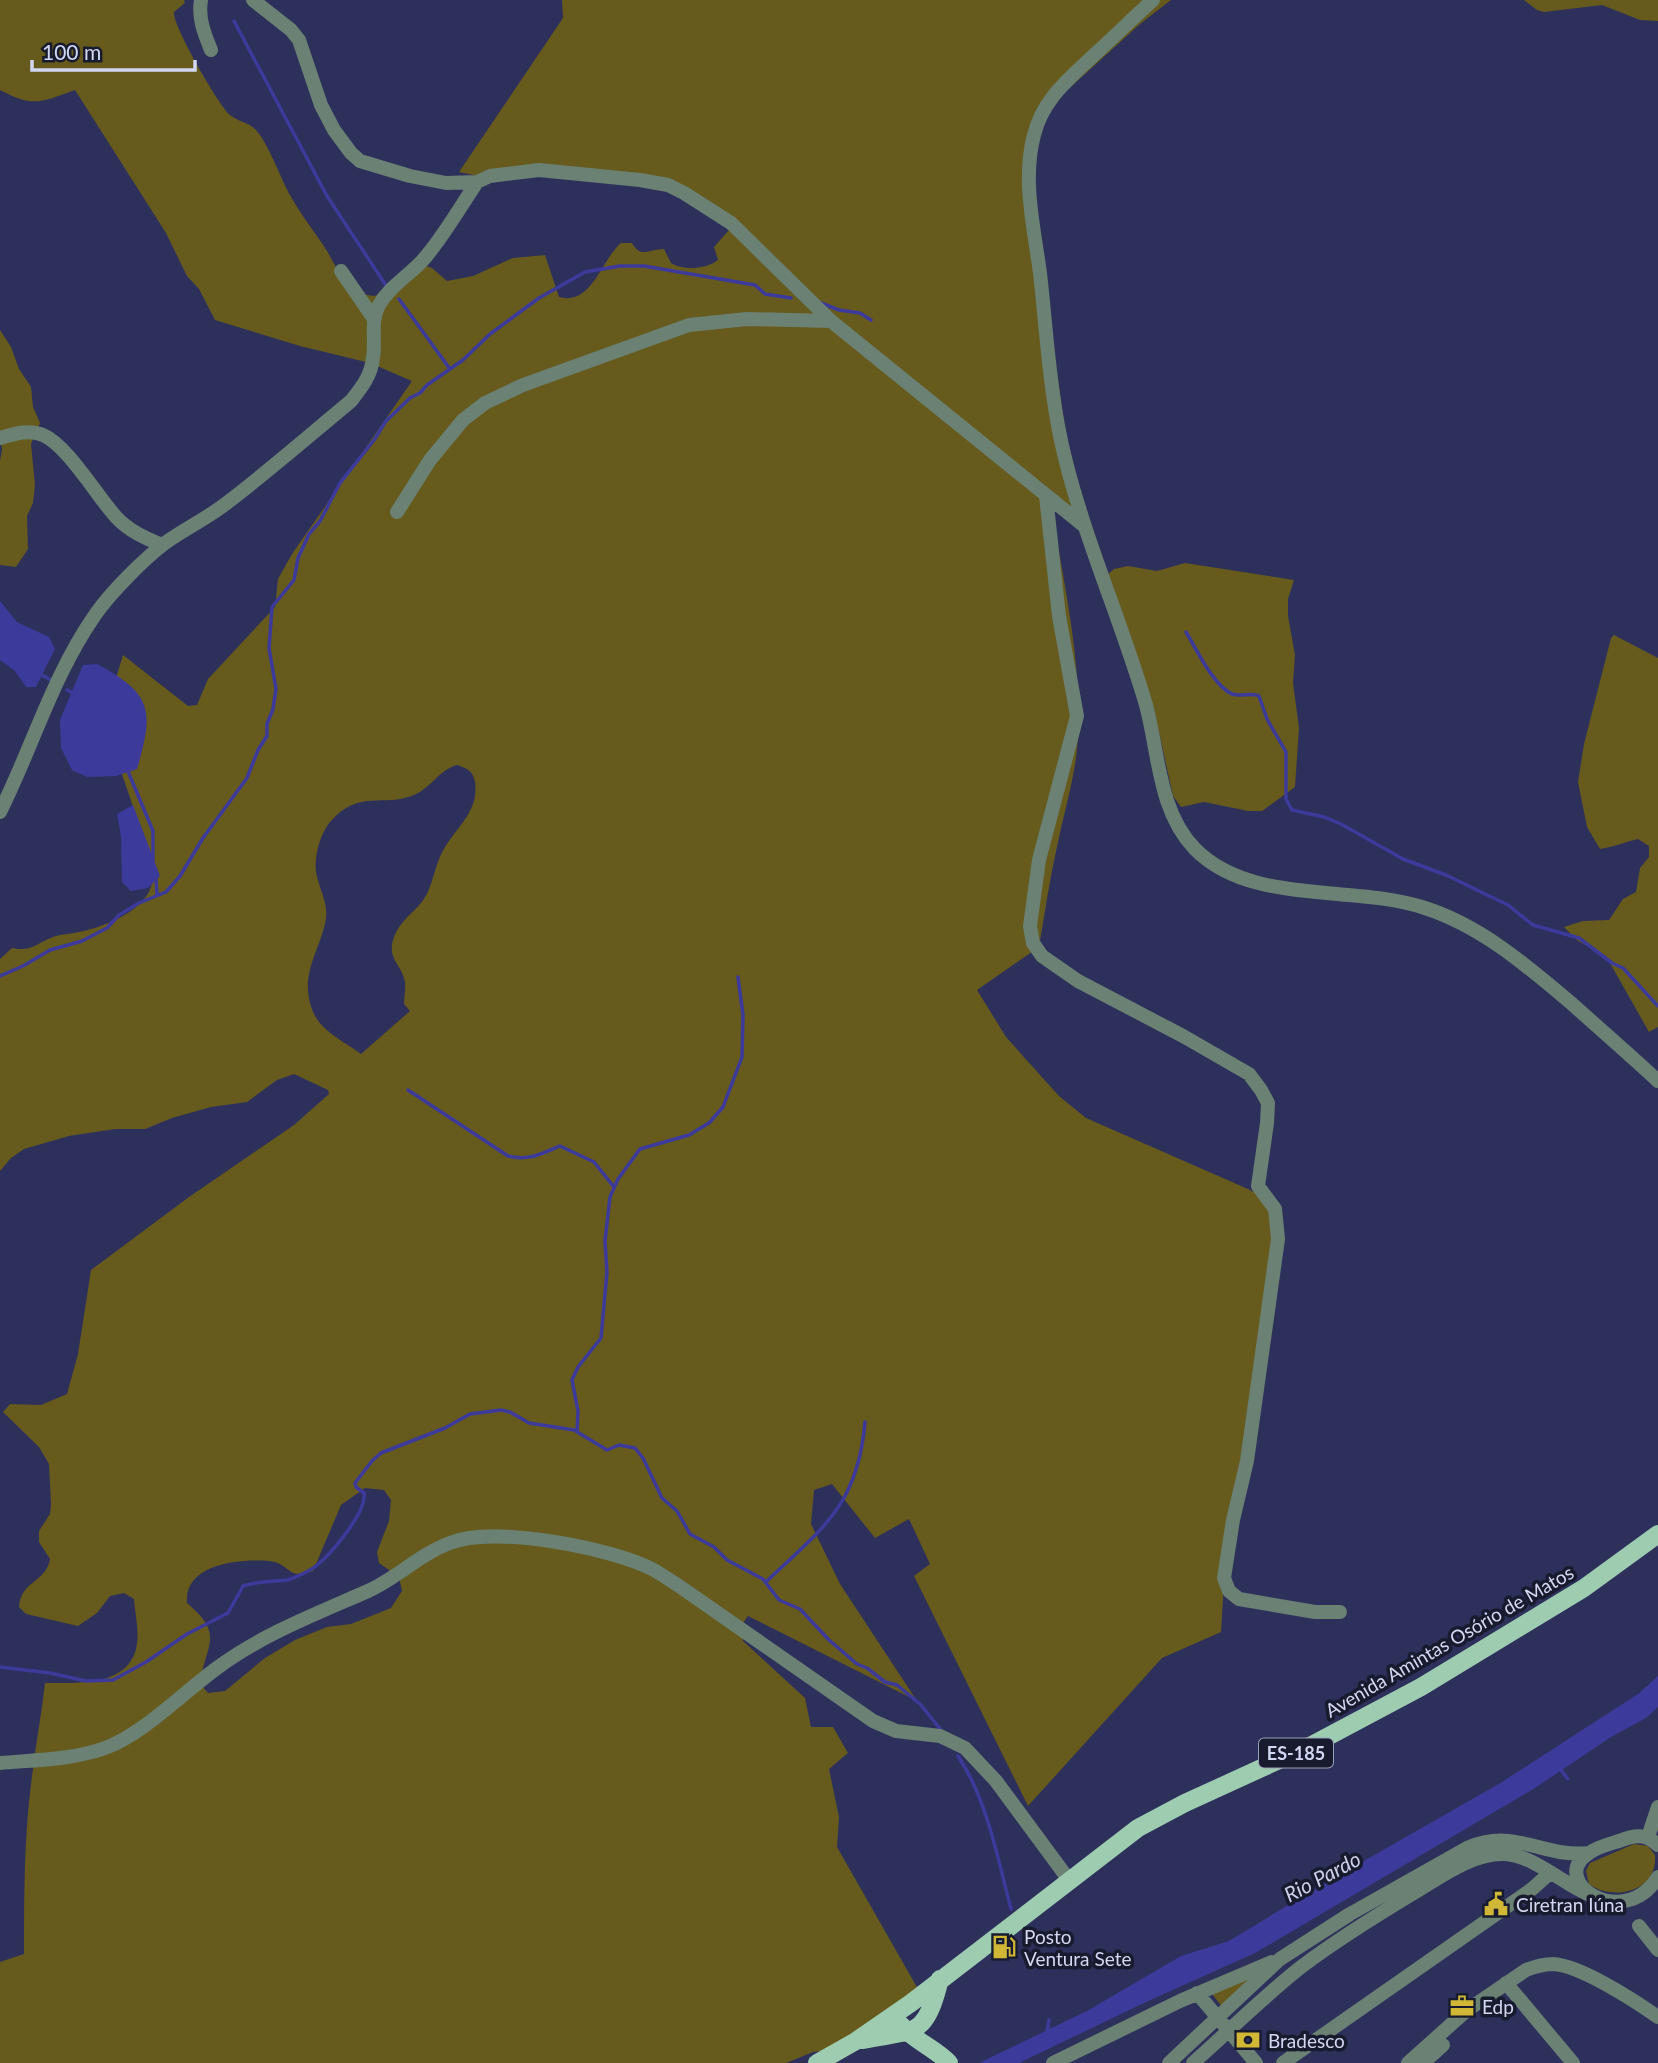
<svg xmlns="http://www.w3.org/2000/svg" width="1658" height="2063" font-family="Lato,sans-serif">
  <rect width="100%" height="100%" fill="#2d305b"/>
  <!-- green -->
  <path fill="#665a1d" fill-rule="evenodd" d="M0,0H184L185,3L174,12C172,25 220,107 230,115C242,124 250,121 260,135C274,156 281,181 294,202C304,219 317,235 327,251C339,272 348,295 375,296L426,266L432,268L447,281L473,276L513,258L545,255L559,297C592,306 601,260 621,243H632C641,259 649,249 664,249L671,263C683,271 707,269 718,260L714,247L729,230L685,192L586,175L478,176L459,172L563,18L562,0H1171L1140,24L1062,95L1042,125L1037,143L1035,186L1043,272L1068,451L1086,507L1084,512L1057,509L1052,513C1065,587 1086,684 1076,758C1072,786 1064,814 1058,842C1050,877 1045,912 1039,947L977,990L1006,1037L1059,1096L1086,1118L1248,1189L1274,1203L1280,1209L1224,1583L1221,1632L1162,1658L1028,1806L914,1576L930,1564L909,1519L875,1538L832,1484L814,1490L811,1524L840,1584L917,1701L748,1616L740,1627L743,1641L805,1698L811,1727H833L848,1753L829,1769L839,1817L837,1847L918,1989L829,2050L813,2052L786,2063H0V1962L24,1954C24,1893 24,1830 33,1769C36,1741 42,1712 45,1683C77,1683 131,1687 137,1644C139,1630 135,1613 134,1599L124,1593L110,1596L97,1613L78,1626L26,1614L19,1607C21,1580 46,1583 50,1559L39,1542V1531L50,1514L51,1504L49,1464L39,1447L3,1412L10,1404L41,1405L67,1394L78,1354L91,1270L189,1197L294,1125L329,1094L328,1090L294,1074L277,1080L247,1102L211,1107L172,1118L145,1129H115L69,1136L24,1149L11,1158L0,1171V959L12,948C32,952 35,944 53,937C61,934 70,934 79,932C105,927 147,910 152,883L138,821L115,754L117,675L123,655L188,706L197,705L208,679L275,607L278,579L292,554L412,381L370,363L300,346L215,320L199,289L187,276L166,233L75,90C41,102 34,108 0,90ZM457,765C467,768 473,771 475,782C479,812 457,826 444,849C434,865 433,889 421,903C411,915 400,921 394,937C386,959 402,964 405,982C406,989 404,997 404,1004L410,1011L361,1054C345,1042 322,1032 313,1012C298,975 320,952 326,919C328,901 319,889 316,872C314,857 320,834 330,822C360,788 383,808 414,795C431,788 439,770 457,765ZM365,1488L384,1490L391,1500L389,1521L377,1552L379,1563L399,1577L402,1591L391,1608L351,1624L327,1627L295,1640L265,1658L225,1691L208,1693L200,1684C205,1644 226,1636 187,1603C184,1563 241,1559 269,1561C291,1563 286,1581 313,1571L341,1505Z
    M1524,0H1658V21L1640,20L1602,5L1544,12L1537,10Z
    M0,330L11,347L19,369L31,387L33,407L40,423L31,444L35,485L33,503L27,516L28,549L16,567L0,565V461L2,449L0,438Z
    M1185,563L1294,580L1288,599V616L1295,655L1293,683L1299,728L1295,787L1262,811H1248L1204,802L1181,807L1173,796L1154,709L1107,575L1114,569L1128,566L1157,571Z
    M1614,635L1658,658V1027L1649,1032L1606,956L1578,941L1564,927L1583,921L1609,920L1623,899L1636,892L1640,868L1649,857V846L1638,839C1625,842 1614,847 1600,849L1587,827L1578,782L1584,744L1611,638Z
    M1634,1844L1648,1846L1655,1855C1658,1891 1614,1902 1589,1884L1586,1871L1590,1863Z
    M1256,1975L1223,2008L1212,1994Z"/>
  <!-- water -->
  <path fill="#3c3b9b" d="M0,601L17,622L49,637L55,649L36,687H26L15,671L0,660Z
    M97,664C153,694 154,711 137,769L116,776L87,777L72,770L61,748L60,720L83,665Z
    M133,805L160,876L148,888L131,891L122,882L121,837L117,814Z
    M1658,1676V1707L1646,1718L1611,1737L1535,1788L1255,1953L1146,2002L1019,2063H979L1087,2011L1181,1956L1229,1941L1313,1890L1502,1782L1638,1694Z"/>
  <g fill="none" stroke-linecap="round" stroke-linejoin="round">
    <!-- stream -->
    <path stroke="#3c3b9b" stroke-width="3.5" d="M234,21L327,196L387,287
      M399,299L450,369
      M821,303L839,310L860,313L871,320
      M1186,632C1197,650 1213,685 1232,694C1241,697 1251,692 1259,696L1267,719L1286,752V799L1292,810L1324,817L1341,824L1403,859L1446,875L1508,905L1533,925L1579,938L1612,963L1623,968L1658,1006
      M38,673L53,681
      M67,690L75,694
      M127,769L153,831V861
      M156,879L157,894
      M0,976L23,966L50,950L82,941L107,928L119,915L139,903L166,892L180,876L203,838L247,778L258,750L267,736V724L273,709L276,689L269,648L272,607L294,580L298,558L309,534L320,521L340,483L374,440L386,421L410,398L420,393L427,385L463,360L490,334L539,298L585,272L620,266H644L755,285L765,294L791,298
      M408,1090L508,1156C529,1161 541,1154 560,1146L594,1162L614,1187
      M577,1432L578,1411L572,1380L578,1367L601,1338L607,1272L605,1241L610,1197L618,1179L640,1149L689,1135L709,1123L723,1107L742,1057L743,1015L738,977
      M767,1581C823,1528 858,1505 865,1422
      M0,1667L50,1673L86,1681L113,1680L146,1662L187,1634L228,1613L243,1586C257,1581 272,1582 287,1580C295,1578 310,1571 317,1565C331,1554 367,1512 364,1493L356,1487L355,1483L372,1461L381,1453L445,1428L470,1414L501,1410L510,1412L529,1423L574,1430L607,1450L619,1445L635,1448L643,1458L662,1498L677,1511L690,1534L714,1547L727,1560L763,1579L779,1600L800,1609L829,1640L857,1664L867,1668L885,1682L897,1685L920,1704L941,1730
      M958,1756C987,1799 998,1860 1011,1909
      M1560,1769L1568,1779
      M1047,2032L1049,2020"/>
    <!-- minor -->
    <path stroke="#6a8173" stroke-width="14" d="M201,0C198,18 204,33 211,50
      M253,0L291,30L299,40L321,105L334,130L351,153L360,161L410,176L446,183L477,182
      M1153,0C1133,18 1114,37 1094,55C1068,80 1043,99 1034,135C1022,180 1034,228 1040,273C1047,336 1050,400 1066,462C1087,545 1122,623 1146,705C1159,753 1158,811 1195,849C1251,906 1353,884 1425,908C1481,926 1526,965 1571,1003C1600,1029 1630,1055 1658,1081
      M341,271L374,319
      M0,438C14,434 28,429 43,435C67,445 97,496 116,517C129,531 145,538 162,545
      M1046,496L1059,616L1077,716L1039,860L1030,926L1033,943L1042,956L1078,981L1183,1036L1249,1074L1261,1090L1268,1103L1267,1123L1258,1186L1275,1209L1278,1239L1247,1461L1233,1520L1224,1578L1229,1591L1239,1599L1315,1612H1340
      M397,512L430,460L463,420L485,403L523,385L689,325L747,319L831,321
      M0,812C32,748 53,675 95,615C110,593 144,559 165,543C186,528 208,518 228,502C270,470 310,435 351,401C362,387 371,376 373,358C376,340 370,321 379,305C391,284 414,273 428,254C446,232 461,206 477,182L490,176L539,170L640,180L668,185L684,193L731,223L831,321L1083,525
      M0,1763C34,1760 72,1760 105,1748C142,1735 184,1692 217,1668C263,1634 316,1614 368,1591C397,1578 420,1554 450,1543C494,1525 610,1548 652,1569C661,1574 670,1580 679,1586L873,1721L896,1731L940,1736L965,1748L996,1781L1069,1880
      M1648,1837L1658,1807
      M1658,1845C1645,1833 1634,1835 1619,1841C1609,1844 1597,1847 1589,1853C1546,1880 1623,1933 1658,1877
      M1639,1926L1658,1950
      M1506,1983L1573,2063
      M1197,1993L1256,2063
      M1053,2063L1180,2001L1272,1962
      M1169,2063L1280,1959L1350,1914L1467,1848C1516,1827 1541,1858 1589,1853
      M1193,2063C1229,2031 1263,1997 1301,1967C1338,1939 1377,1915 1417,1891C1442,1876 1473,1853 1504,1854C1536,1856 1562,1884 1590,1895
      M1283,2063L1532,1889L1550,1873
      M1408,2063L1466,2011L1526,1970C1534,1967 1544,1964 1553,1964C1580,1965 1635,2001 1658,2017
      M1423,2063L1443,2045"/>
    <!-- major -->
    <path stroke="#9dccb0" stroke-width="18" d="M901,2025C914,2041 935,2048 949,2063
      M863,2040C917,2029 925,2038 940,1979
      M817,2063L856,2041L911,2003L1138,1828L1185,1803L1312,1745L1421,1687L1584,1588L1658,1534"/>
  </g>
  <!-- icons -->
  <defs>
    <g id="civic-bare" transform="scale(1.89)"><path d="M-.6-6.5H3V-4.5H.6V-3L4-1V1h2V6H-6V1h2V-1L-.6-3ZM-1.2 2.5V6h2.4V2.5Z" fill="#d0b736" stroke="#181b2e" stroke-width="2.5" paint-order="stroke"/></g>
    <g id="fuel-bare" transform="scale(1.89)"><path d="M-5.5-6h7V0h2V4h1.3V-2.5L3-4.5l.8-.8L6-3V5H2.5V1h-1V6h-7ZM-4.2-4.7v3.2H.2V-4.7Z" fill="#d0b736" stroke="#181b2e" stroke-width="2.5" paint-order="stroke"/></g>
    <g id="office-bare" transform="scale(1.89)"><path d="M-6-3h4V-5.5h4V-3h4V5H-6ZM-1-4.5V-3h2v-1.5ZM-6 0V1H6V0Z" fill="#d0b736" stroke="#181b2e" stroke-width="2.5" paint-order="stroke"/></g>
    <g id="bank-bare" transform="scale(1.89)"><path d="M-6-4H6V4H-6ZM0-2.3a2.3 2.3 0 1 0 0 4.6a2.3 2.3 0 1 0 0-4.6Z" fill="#d0b736" stroke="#181b2e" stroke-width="2.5" paint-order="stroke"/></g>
  </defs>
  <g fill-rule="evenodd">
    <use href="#civic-bare" x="1496" y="1904"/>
    <use href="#fuel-bare" x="1004" y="1947"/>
    <use href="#office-bare" x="1462" y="2006"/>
    <use href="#bank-bare" x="1248" y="2040"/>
  </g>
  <g text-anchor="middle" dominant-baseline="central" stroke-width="7" stroke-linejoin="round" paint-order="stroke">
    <!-- shield labels -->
    <rect fill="#181b2e" stroke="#9a9fb7" stroke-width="2" x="1259" y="1738.5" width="74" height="29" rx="5"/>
    <g font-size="18" font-weight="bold" fill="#d2d7f2">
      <text x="1296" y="1753">ES-185</text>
    </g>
    <!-- street labels -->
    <g font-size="19" fill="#d2d7f2" stroke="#181b2e">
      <text transform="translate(1449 1641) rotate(-30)">Avenida Amintas Osório de Matos</text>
    </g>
    <!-- poi labels -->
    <g font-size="19" fill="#d2d7f2" stroke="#181b2e" text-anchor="start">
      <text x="1516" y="1904">Ciretran Iúna</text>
      <text x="1024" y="1936">Posto<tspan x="1024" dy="22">Ventura Sete</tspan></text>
      <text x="1482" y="2006">Edp</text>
      <text x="1268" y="2040">Bradesco</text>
    </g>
    <!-- water labels -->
    <g font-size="21" font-style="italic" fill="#cacfe9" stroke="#181b2e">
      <text transform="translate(1322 1876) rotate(-28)">Rio Pardo</text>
    </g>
  </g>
  <!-- scale -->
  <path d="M32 60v10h163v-10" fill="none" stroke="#d2d7f2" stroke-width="3.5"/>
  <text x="42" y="60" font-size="21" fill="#d2d7f2" stroke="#181b2e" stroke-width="5" paint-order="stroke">100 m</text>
</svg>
